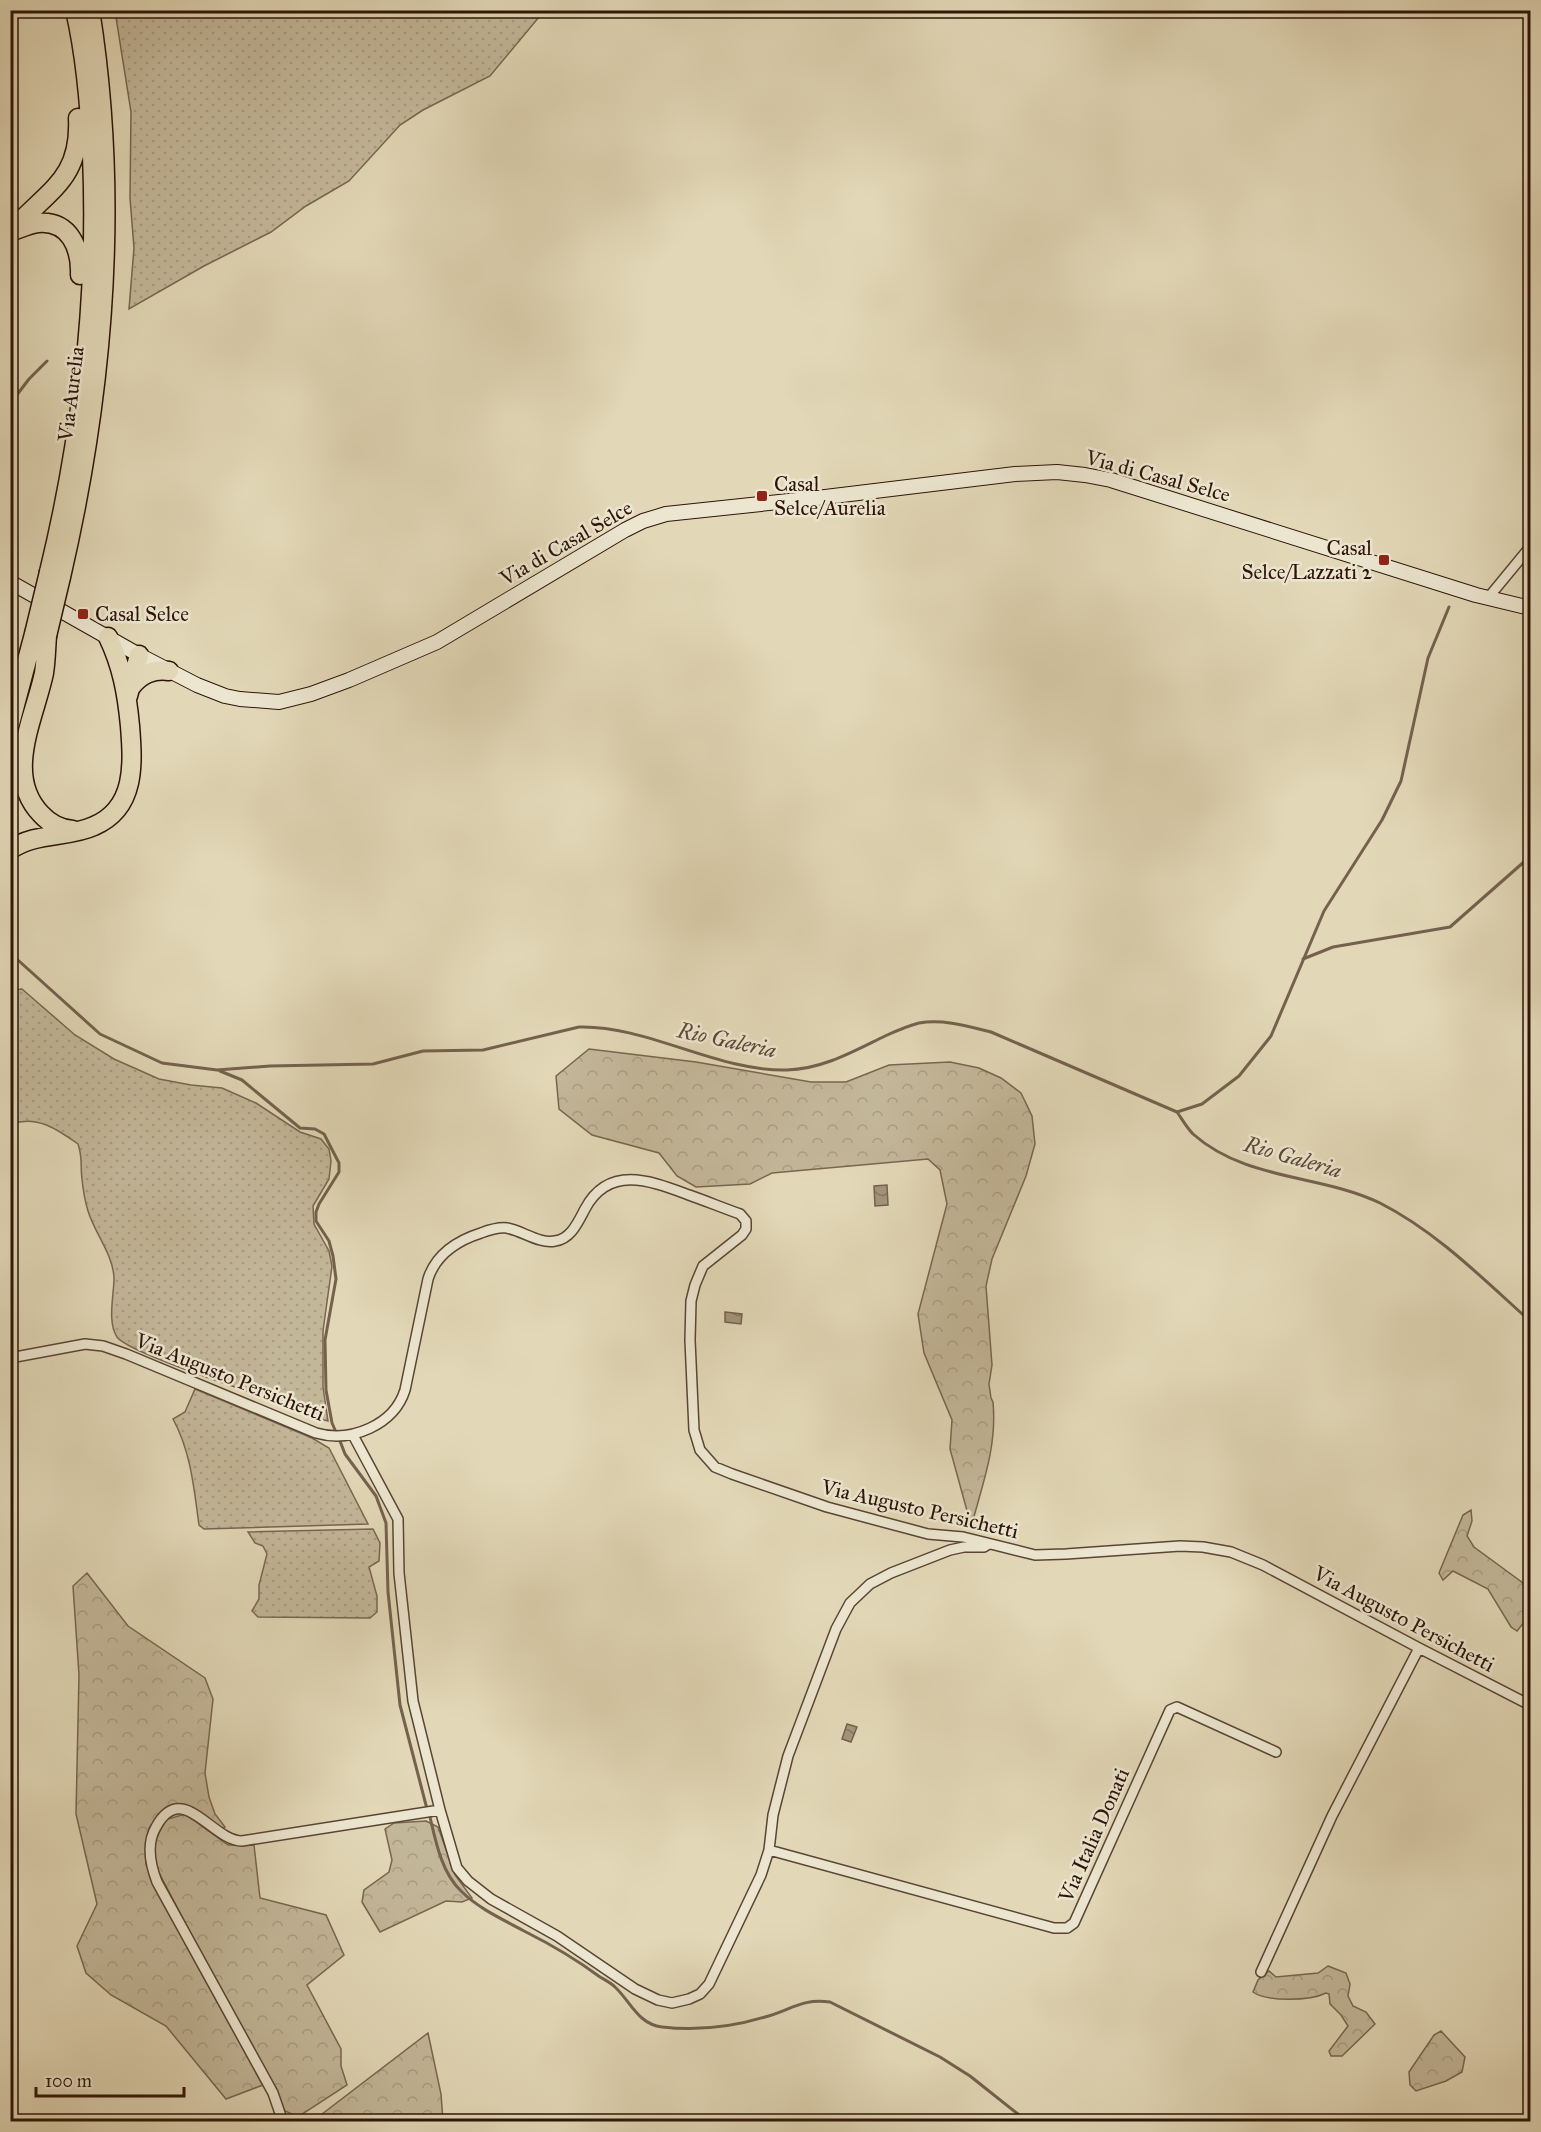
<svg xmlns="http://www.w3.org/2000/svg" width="1541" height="2132" font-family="'IM FELL Great Primer',serif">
  <defs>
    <pattern id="grass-dots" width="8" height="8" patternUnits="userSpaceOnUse" patternTransform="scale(1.5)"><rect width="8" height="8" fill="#c3b799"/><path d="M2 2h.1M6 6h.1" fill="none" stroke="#a89c82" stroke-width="1.8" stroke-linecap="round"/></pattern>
    <pattern id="forest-crowns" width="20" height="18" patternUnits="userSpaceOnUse" patternTransform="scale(1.5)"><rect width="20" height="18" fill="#c3b799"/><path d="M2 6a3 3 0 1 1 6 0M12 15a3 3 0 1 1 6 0" fill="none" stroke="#a89c82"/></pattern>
    <pattern id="water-waves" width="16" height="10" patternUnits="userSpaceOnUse" patternTransform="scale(1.5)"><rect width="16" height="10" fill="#a4957c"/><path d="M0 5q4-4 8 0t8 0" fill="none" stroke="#867864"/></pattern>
  </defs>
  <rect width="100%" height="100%" fill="#e2d8b7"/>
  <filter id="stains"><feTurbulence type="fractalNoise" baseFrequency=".00333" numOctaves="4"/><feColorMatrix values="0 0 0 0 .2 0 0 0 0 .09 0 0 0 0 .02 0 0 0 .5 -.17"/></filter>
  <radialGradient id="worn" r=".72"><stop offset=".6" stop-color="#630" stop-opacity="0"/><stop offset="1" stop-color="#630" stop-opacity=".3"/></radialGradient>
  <!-- grass -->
  <path fill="url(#grass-dots)" stroke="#786650" stroke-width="1.5" d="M115,11V10L544,11L490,76L423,110L400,125L349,181L306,206L271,232L204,266L129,309L134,248L130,198L131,112Z
    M22,989L75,1035L114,1059L159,1079L191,1085L222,1088L256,1103L300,1132L321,1139L329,1149L331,1161L329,1179L313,1206L314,1224L329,1251L332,1266L323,1331V1387L328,1421C299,1414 274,1401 247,1391C224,1383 128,1352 117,1337C107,1322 114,1295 114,1278C113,1254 95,1234 88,1211C85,1201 83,1190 82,1179C80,1165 83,1159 78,1144C57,1129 37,1115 11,1124V995L14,990Z
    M195,1389L312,1438L329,1448L368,1524L204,1529L199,1525C194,1489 191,1452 173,1419L185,1412Z
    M373,1529L380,1543L379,1561L369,1567L377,1596V1612L370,1618L258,1617L252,1611L259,1599V1585L267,1554L263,1546L255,1543L248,1532Z"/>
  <!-- forest -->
  <path fill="url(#forest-crowns)" stroke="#786650" stroke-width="1.5" d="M589,1049L696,1062L811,1082H846L889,1065L950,1062L979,1068L1001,1078L1021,1093L1032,1116L1035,1144L1026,1176L992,1259L986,1286L992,1365L989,1384L991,1398L993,1402C997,1444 984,1480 973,1520L969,1518L950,1449L952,1420L924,1353L918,1314L947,1204L940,1170L928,1159L772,1173L750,1184L696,1187L677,1176L659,1153L592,1135L559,1109L556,1076Z
    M1471,1510L1472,1521L1467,1536L1474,1547L1530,1588V1615L1517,1631L1511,1627L1488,1589L1453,1571L1443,1580L1439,1573L1463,1515Z
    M87,1573L128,1626L205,1678L213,1699L205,1773L209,1797L215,1814L225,1827L220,1830L193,1811L161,1814L149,1828L146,1864L158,1894L263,2085L226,2099L166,2026L111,1995L86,1973L77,1946L97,1904L76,1814L79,1675L73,1586Z
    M185,1814L228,1845H254L260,1898L326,1915L344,1955L307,1985L341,2049V2066L347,2085L298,2117L283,2110L155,1865L154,1844L165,1820Z
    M426,1821L438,1827L455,1875L472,1898L462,1902L446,1901L380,1932L362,1902L364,1890L389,1872L392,1860L385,1829L394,1823Z
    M1328,1966L1346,1973L1350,1984L1348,1996L1353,2006L1366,2012L1375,2024L1342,2056H1331L1329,2051L1348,2026L1341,2015L1330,2004L1329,1994L1326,1993C1310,2001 1267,2002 1253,1992L1258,1980L1269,1971L1276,1977L1318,1973Z
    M1441,2031L1465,2057L1462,2072L1446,2081L1416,2091L1410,2085L1409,2072L1434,2035Z
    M428,2033L441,2094L443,2121H313Z"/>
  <!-- water -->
  <path fill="url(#water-waves)" stroke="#74614e" stroke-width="1.5" d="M887,1185L888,1205L875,1206L874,1186Z
    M725,1312L742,1314L741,1324L725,1322Z
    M847,1724L857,1727L851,1742L842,1739Z"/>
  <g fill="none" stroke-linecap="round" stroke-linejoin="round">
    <!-- stream -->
    <path stroke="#74614e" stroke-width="3" d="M10,404L29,379L47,361
      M10,956L19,961L100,1034L162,1063L217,1070L270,1066L373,1064L423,1051L483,1050L579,1027C647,1025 718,1072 787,1070C823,1069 854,1051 885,1036C896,1031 907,1026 919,1023C944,1019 967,1026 991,1032L1177,1112C1182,1119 1187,1128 1193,1134C1246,1181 1320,1174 1380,1203C1437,1232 1483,1279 1530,1321
      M1303,959L1333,947L1450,927L1525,861L1530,859
      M220,1071L242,1080L300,1128L315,1129L324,1134L339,1163V1172L319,1204L316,1212V1221L329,1241L333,1256L336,1279L325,1340L326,1390L332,1423L336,1432
      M1177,1112L1202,1104L1239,1076L1271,1036L1324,911L1382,820L1401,781L1428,658L1449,607
      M340,1441L345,1454L376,1496L386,1523L388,1592L400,1705L427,1809
      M430,1817C436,1843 442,1873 461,1891C479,1909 504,1920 526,1932C552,1945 577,1960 600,1977C605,1980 611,1983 615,1987C631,2002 638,2024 662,2027C697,2031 732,2027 765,2017C791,2010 802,1998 830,2002L940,2057L970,2076L1028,2122"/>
    <!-- street casing -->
    <g stroke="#5a4534" stroke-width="12">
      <path id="street" d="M1488,598L1530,547
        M10,1358L85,1344L103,1346L126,1354L316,1433C351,1443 394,1425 405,1390L428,1279C436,1254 456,1241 481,1233C489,1230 498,1227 507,1228C523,1231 539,1244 555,1241C571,1239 578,1222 585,1209C609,1164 651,1181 689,1195C706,1201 723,1208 740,1214L746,1221V1229L742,1235L703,1266L695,1285L691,1301L690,1340L694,1430L700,1450L715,1467L732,1474L827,1507L928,1534L963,1537L1035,1555L1066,1554L1180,1546L1203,1547L1231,1552L1263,1565L1419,1648L1530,1705
        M353,1435L398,1519L399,1573L413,1701L440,1810L457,1868L468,1881L491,1899L557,1936L635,1989L658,2000L672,2003L689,1999L700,1994L709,1984L761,1875L769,1850L773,1815L788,1756L836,1629L850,1603L870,1584L891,1573L950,1550L964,1547H984L987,1545
        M769,1850L1054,1928H1067L1074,1923L1170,1710L1177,1707L1276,1752
        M1261,1972L1332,1816L1419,1648
        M283,2122L273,2093L157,1882C150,1864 146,1844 156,1827C182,1779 212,1841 242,1841L440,1810"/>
    </g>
    <!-- secondary casing -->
    <g stroke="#2d1408" stroke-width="16">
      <path id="secondary" d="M10,582L139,655L197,685L225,696L240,699L279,702L311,694L349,680L437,642L625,530L643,521L666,514L817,498L1015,474L1057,472L1085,475L1111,480L1476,595L1530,608"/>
    </g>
    <!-- highway casing -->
    <g stroke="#2d1408" stroke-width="21">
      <path id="highway" d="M14,228C50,189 81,178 78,118
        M10,232C19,229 29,224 38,223C70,220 81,249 80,275
        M49,572C82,436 98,295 92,155C90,107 86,58 75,10
        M61,577C104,392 120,199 90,10
        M47,636C46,648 46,660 44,673C35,717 3,775 41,814C50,824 60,829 73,830
        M131,687C141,674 153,669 169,671
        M128,696L139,655
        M10,724L34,634
        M10,850C35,832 68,838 94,826C136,808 133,764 130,726C127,694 122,666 108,637"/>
    </g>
    <!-- street -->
    <use href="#street" stroke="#ece6d0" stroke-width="9"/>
    <!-- secondary -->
    <use href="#secondary" stroke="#ece6d0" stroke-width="14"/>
    <!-- highway -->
    <use href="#highway" stroke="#e2d8b7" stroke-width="18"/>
    <!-- highway-bridge casing -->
    <g stroke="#2d1408" stroke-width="21" stroke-linecap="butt">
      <path id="highway-bridge" d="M34,634L49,572
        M47,636L61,577"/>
    </g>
    <!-- highway-bridge -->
    <use href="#highway-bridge" stroke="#e2d8b7" stroke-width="18"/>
  </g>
  <!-- markers -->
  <g fill="#8f2418" stroke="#ece6d0" stroke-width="2">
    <rect x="756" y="490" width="12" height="12" rx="3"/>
    <rect x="1378" y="554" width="12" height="12" rx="3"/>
    <rect x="77" y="608" width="12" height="12" rx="3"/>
  </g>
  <g text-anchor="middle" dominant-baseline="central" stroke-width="5" stroke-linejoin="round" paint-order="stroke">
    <!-- street labels -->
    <g font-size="21" fill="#2d1408" stroke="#ece6d0">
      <text transform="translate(71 394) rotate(-83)">Via Aurelia</text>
      <text transform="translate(1158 476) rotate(15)">Via di Casal Selce</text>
      <text transform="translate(566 543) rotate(-30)">Via di Casal Selce</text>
      <text transform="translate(230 1377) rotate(22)">Via Augusto Persichetti</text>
      <text transform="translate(920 1509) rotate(13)">Via Augusto Persichetti</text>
      <text transform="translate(1404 1619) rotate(28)">Via Augusto Persichetti</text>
      <text transform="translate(1094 1835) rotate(-66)">Via Italia Donati</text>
    </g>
    <!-- poi labels -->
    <g font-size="21" fill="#2d1408" stroke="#ece6d0" text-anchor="start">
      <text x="774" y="484">Casal<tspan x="774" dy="24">Selce/Aurelia</tspan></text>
      <text x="1372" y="548" text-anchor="end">Casal<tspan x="1372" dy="24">Selce/Lazzati 2</tspan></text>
      <text x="95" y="614">Casal Selce</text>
    </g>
    <!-- water labels -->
    <g font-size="22" font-style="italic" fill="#5d4836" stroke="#ece6d0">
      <text transform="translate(727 1040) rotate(12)">Rio Galeria</text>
      <text transform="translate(1293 1157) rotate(16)">Rio Galeria</text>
    </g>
  </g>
  <!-- margin -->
  <rect width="1541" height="2132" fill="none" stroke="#e2d8b7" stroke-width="36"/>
  <rect x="12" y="12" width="1517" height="2108" fill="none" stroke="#2d1408" stroke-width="3"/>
  <rect x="18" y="18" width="1505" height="2096" fill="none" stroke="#2d1408" stroke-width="1.5"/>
  <!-- scale -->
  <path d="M36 2087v9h148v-9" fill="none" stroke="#2d1408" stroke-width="3"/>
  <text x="45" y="2087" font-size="18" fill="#2d1408" stroke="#ece6d0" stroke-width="4.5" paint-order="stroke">100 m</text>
  <rect width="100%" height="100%" filter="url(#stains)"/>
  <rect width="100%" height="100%" fill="url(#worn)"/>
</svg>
